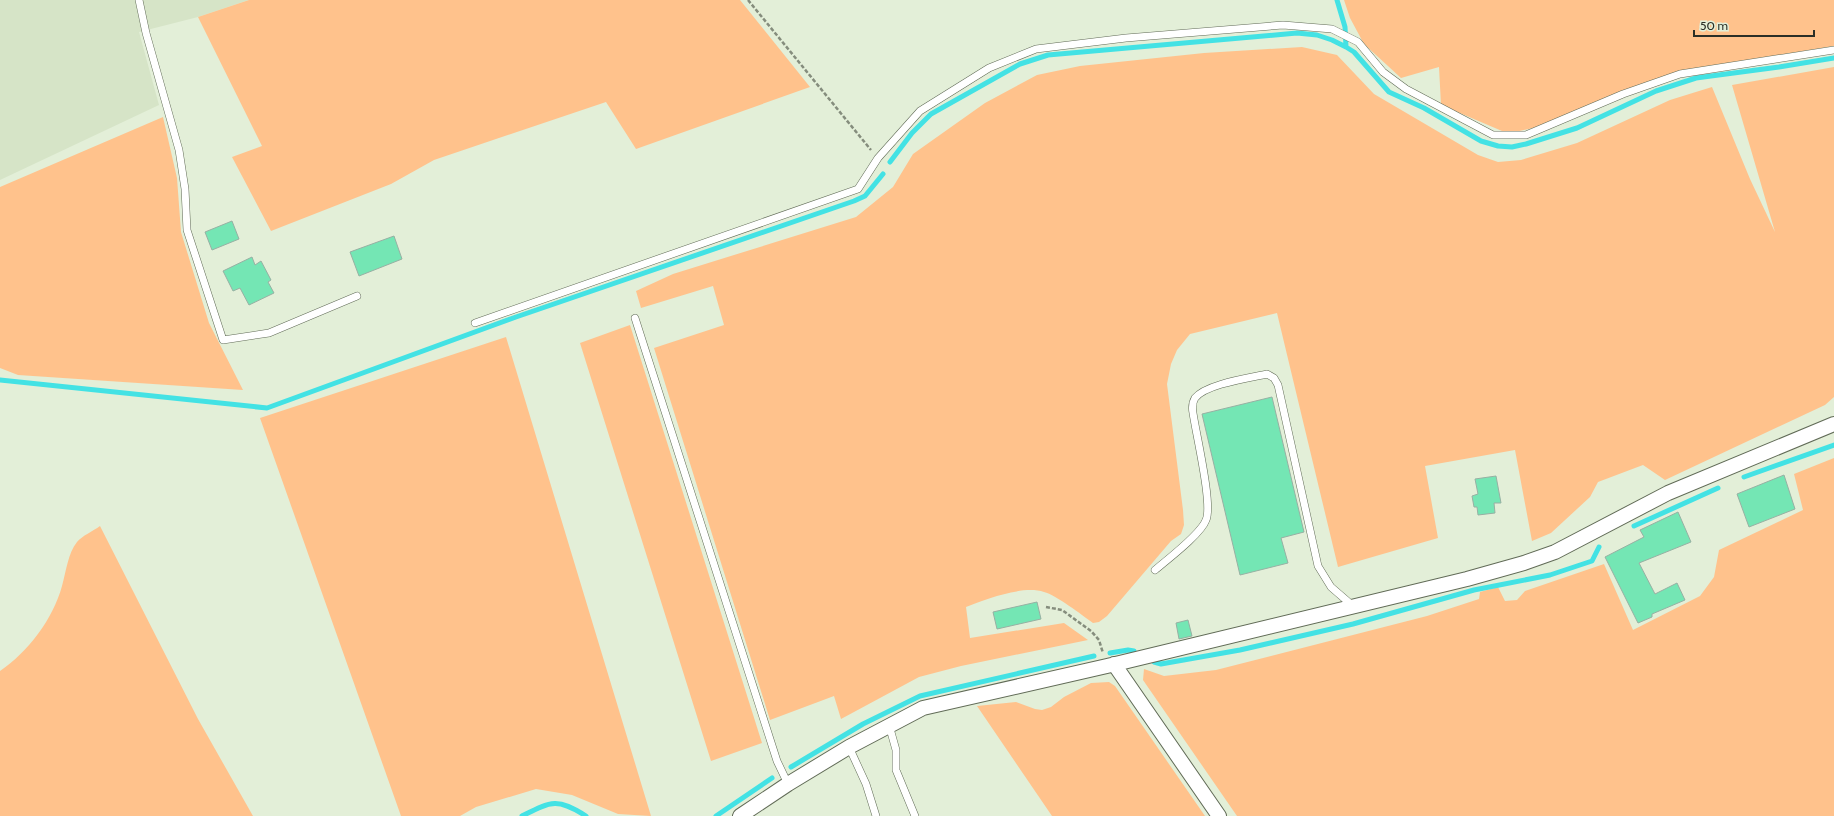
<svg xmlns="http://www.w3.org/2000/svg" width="1834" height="816" font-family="Cabin,sans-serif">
  <rect width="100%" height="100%" fill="#e3efd8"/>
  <!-- built -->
  <path fill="#d6e4c7" d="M0,0H249L198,17L139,32L159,105L0,180Z"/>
  <!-- green -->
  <path fill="#ffc28c" d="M249,0H740L810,87L636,149L606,102L434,160L391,184L271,231L232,157L262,146L198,17Z
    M1344,0H1834V46L1687,70L1538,127L1515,132L1502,131L1441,105L1439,67L1401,78L1364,44L1350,18Z
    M1302,47L1337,55L1374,94L1478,155L1498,162L1521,160L1577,143L1670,100L1712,87L1750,179L1775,232L1732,85L1834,67V397L1825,405L1665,480L1643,465L1598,482L1590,497L1551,533L1532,541L1515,450L1425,466L1438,538L1338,567L1277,313L1190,334L1177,350L1171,364L1167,384L1183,510L1184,525L1181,534L1171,541L1107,616L1099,622L1093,623C1082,615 1056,595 1044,592C1023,585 986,599 966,607L970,638L1064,623L1088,640L961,666L919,677L841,719L834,696L770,720L654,348L724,325L713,286L641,308L636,291L673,274L856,217L893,187L913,154L985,103L1037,75L1080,66L1204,53Z
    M163,117L177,178L181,232L209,323L243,390L18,375L0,368V187Z
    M630,325L762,743L711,761L580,343Z
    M506,337L651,816L618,814L572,795L536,789L476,807L460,816H401L260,418Z
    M1834,458V816H1237L1143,680L1144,669L1164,676L1216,670L1427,616L1479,599L1480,592L1498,587L1505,601L1517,600L1525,591L1604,564L1633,630L1700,596L1714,577L1719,550L1803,510L1794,474Z
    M100,526L198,719L253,816H0V671C28,652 53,619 62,586C66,572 68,553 77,542C82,536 93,531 100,526Z
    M1109,682L1115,686L1205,816H1052L977,706L1016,702L1035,709L1042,710L1051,707L1064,697L1091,683Z"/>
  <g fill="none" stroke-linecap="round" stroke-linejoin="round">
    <!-- stream -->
    <path stroke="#43e2e4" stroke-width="5" d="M1337,0L1345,27L1346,47
      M890,162L912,133L931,114L1020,64L1048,55L1297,33L1317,35L1332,40L1346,47L1354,52L1389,92L1424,108L1481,141L1498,146L1512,147L1526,144L1577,128L1656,91L1696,78L1779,67L1834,58
      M0,380L267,408L516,317L854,201L865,196L883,174
      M1744,477L1834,445
      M1634,526L1718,488
      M1110,653L1128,650L1134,651
      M1154,662L1161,664L1240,650L1353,624L1474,590L1550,575L1592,561L1599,547
      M791,767L863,724L920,696L1094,656
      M522,816C552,801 557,798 586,816
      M716,816L772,778"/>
  </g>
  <!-- building -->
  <path fill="#74e6b4" stroke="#97b0a3" d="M232,221L239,239L212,250L205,232Z
    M394,236L402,259L359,276L350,252Z
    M252,257L255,265L261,261L271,280L268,282L274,293L249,305L240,288L233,291L223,271Z
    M1272,397L1304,532L1281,538L1288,563L1240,575L1202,414Z
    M1784,475L1795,509L1749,527L1737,494Z
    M1496,476L1501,503H1494L1495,513L1478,515L1477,507H1474L1472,496L1478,494L1475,479Z
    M1678,512L1691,542L1639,563L1655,594L1677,583L1685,600L1652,614V617L1638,623L1605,557L1644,537L1640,530Z
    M1037,602L1041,619L997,629L993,612Z
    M1188,620L1192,636L1179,639L1176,623Z"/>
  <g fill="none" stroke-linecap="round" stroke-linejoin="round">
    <!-- service casing -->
    <g stroke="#616b57" stroke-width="8">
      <path id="service" d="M139,0L146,33L179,150L185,189L187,230L223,340L269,333L357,296
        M635,318L777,761L788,784
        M475,323L858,189L878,158L920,111L989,68L1036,49L1126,38L1283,25L1332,29L1358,42L1383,72L1406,89L1493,135H1526L1623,94L1680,74L1834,50
        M1155,570C1168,559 1201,534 1206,520C1213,505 1196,434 1193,413C1192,408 1192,403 1195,398C1206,384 1249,378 1267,374L1274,378L1278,385L1318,566L1331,587L1353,606
        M889,725L896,750V770L915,816
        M849,747L866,784L876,816"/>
    </g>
    <!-- minor casing -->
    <g stroke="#616b57" stroke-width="16">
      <path id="minor" d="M1114,664L1219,816
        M740,816L788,784L849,747L923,708L1107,666L1467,579L1524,563L1555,552L1668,493L1834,424"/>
    </g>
    <!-- path -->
    <path stroke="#858d7d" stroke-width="2.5" stroke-dasharray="4 2" stroke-linecap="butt" d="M748,0L871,150
      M1046,607L1062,610L1091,631L1099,640L1103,653"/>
    <!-- service -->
    <use href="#service" stroke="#fff" stroke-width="7"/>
    <!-- minor -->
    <use href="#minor" stroke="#fff" stroke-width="14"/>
  </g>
  <!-- scale -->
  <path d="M1694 30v6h120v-6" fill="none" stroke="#2b2f27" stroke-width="2"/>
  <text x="1700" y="30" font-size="12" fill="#2b2f27" stroke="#e3efd8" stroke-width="3" paint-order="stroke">50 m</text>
</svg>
